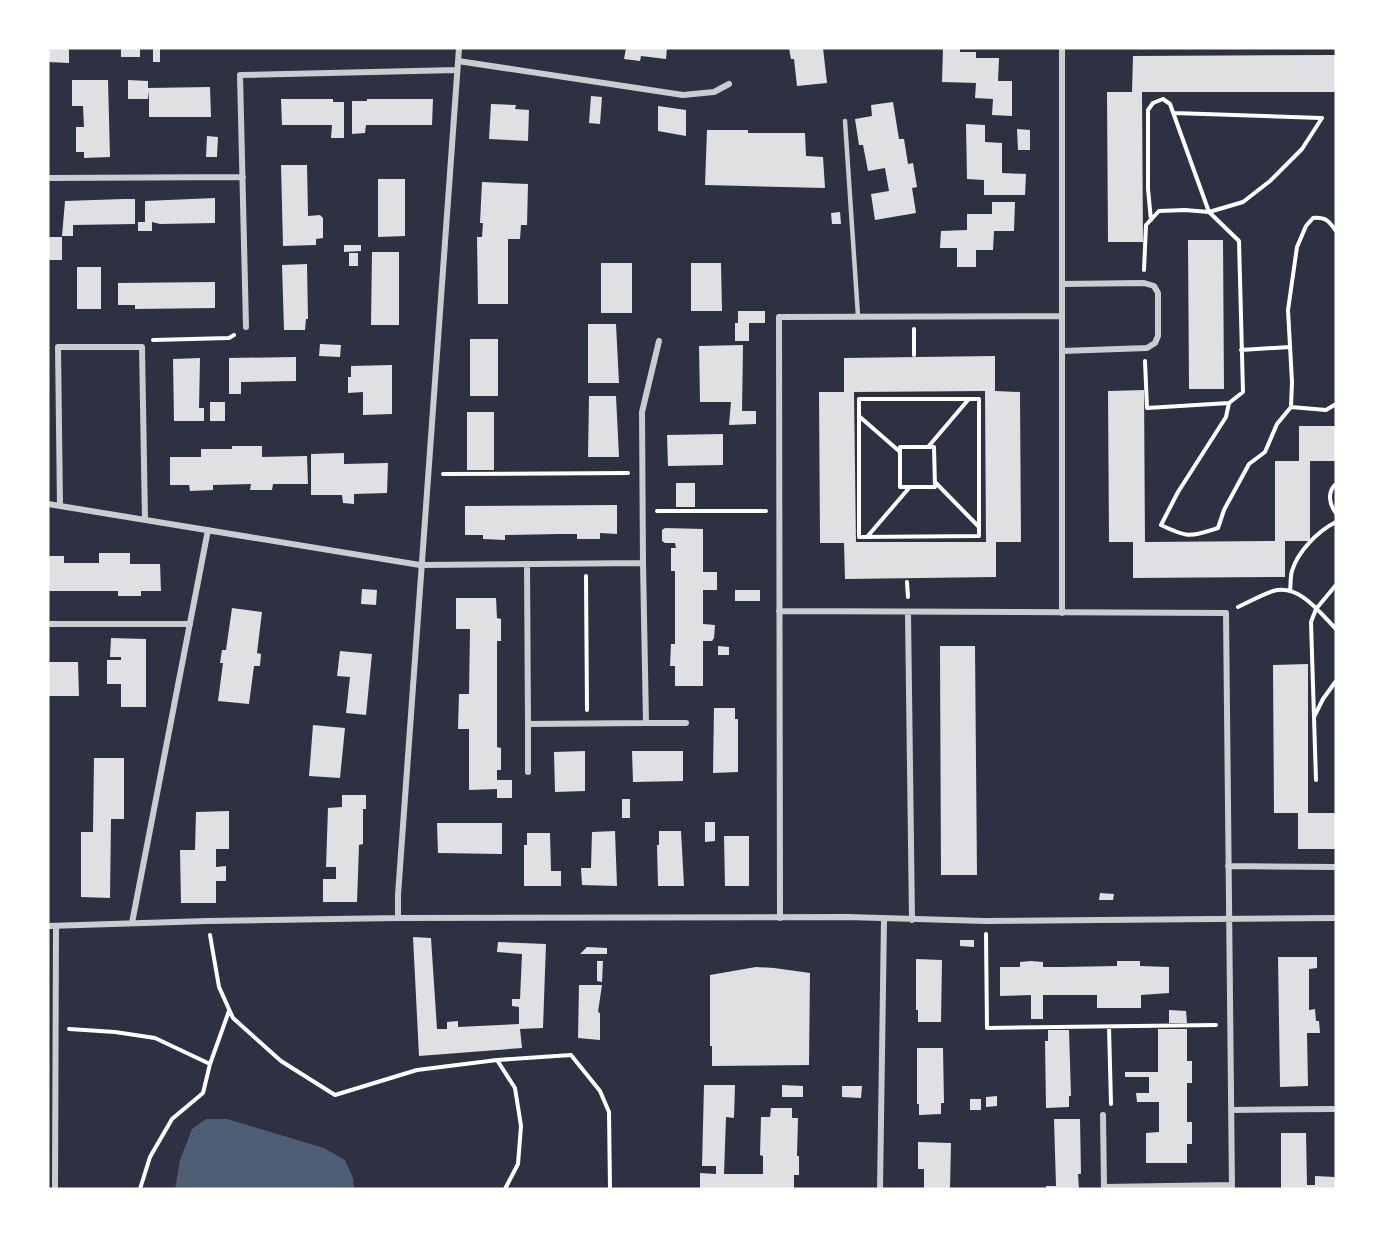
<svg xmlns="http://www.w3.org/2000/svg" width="1384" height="1237" font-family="Quicksand,sans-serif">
  <rect width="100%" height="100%" fill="#2d3142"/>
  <!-- water -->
  <path fill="#4f5d75" d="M206,1119H227L324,1148L345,1160L353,1178L354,1189H175L180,1160L192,1129Z"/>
  <!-- building -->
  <path fill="#e0e0e3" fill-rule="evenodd" d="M48,48H69V63L48,62Z
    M121,48H140V57H121Z
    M153,48H160V62H153Z
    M626,48H667L666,59L641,56L640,61L624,59Z
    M789,48H823L827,83L797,86L794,59H791Z
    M943,48H960V52H976V58H999L998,81H1012V116L992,115L993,99L975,98L976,83L942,82Z
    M1336,55V92H1142L1143,242H1108L1107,92H1132L1133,56Z
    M72,80H108L110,157L84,158V152H76V127H84L83,106H72Z
    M128,80L148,81V88L210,87L211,117H149V91L148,99H128Z
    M591,96L602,97L600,124L589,123Z
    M281,99H333V102H344V138H331L332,125H282Z
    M367,99H433L432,125H366L365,133L352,134V101H367Z
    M893,102L899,139H904L908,164L913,163L917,187L912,188L916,213L875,220L871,194L889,191L885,168L868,171L863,145H859L855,119L872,116L871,105Z
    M491,104L516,105L515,109L529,110L528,141L489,139Z
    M658,106L686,110V136L658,131Z
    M966,124L985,125V142L1002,143V173L1026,174L1025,195H984V180L967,179Z
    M1017,129L1030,130V150H1018Z
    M707,130H748V133H805L806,156L823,157L825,188L705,185Z
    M207,136L218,137L217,157H206Z
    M281,165H307L308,216L320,215L323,218V238L316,239V245L283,246Z
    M378,179H405V236L378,237Z
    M482,182L528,184L527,225H521L520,239H508V304H478L477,237H482L483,223H480Z
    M215,198V223L160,224L152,222V231H138V222H145V201Z
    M124,199H135V224L73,225V236H62L65,201Z
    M992,202H1015L1014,231H994L993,250H976V267H957V248H940L941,231L967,230V214H992Z
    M840,212L841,224H832L831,213Z
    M48,237H62V260H48Z
    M1188,240H1223L1224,389H1189Z
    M344,245H361V251L344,252Z
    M372,252H399V325H371Z
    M349,253H358V266H349Z
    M601,263H632V313H601Z
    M691,263H721L722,311H691Z
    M307,264L308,319H306L305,330H284L282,265Z
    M77,267H101V309H77Z
    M215,282V308L135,309V305H118V283Z
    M738,311H765V323H749V341H735V323H738Z
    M588,324H616L619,383H588Z
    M470,339H498V396H470Z
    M320,344L341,345L340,357L319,356Z
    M743,345L742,411H756V424L729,425L731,402H700L699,346Z
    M995,356V391L1020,392L1021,542H996V577L845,579L844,543H820L819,392H844V358ZM985,391L986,542H856L854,392Z
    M296,357V381L241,382V394H229V358Z
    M200,358L199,408H204V421H174L173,359Z
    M392,365V414L363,415V392L348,393V377H351V366Z
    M1144,390L1145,542L1275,541V461H1299V426H1336V461H1310V541H1285V577L1133,578V542H1109L1108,391Z
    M589,396H616L619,457H588Z
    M210,402H225V421H210Z
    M467,412H494V470H467Z
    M723,434V465L668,466L667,435Z
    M232,446H262V457L307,456L308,484H273L272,490H250L251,484L213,485V490L190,491L189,485H170V457H201V449H232Z
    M344,453V464L388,463L387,493L354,494V504L343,503L342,495H311V454Z
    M676,483H695V507H676Z
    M617,505V534L600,533V539H577V534H559L505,535V540L483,539V535H465V506Z
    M665,528L703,529V572H717V590H703V624L715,625L714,638L712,641H703V686H675V666H670L671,644H675V571H671V548H676L675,543H665L662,541V530Z
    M99,553H130V564H160L161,591H141V596H118V591H48V556H64V563H99Z
    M362,589L377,590L376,605L361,604Z
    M735,590H760V601H735Z
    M456,598H496L497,618L501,619V641H497V747L501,748V770H497V780H512V798H497V789L469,790V729H458L459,694H469L470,629H456Z
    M232,608L262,612L257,653L261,654L260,666H254L249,704L218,701L223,663H220L222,650H226Z
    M111,638L146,639V707H121V684H107V660H121V657H110Z
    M718,646L729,647V655H718Z
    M940,646H975L977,875H941Z
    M340,651L372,654L366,715L346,713L350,677L337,676Z
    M48,662H78L79,696H48Z
    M1308,664V813H1336V849H1298V813H1274L1273,665Z
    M714,708H735V719H738V772L713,773Z
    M313,725L345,728L340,778L309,776Z
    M585,751V791L555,792L554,752Z
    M632,751H683V781L633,782Z
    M94,758H124V819H111L110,898L81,897V832H93Z
    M342,795H366V809H363V844L359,845L357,902H323V879H336V867H326L328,808L342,807Z
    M622,799H630V818H622Z
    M229,811V849H216V867L226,866V881H216V903H181L180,850H195L196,812Z
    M705,822H715V841L705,842Z
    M437,823H502V854L438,853Z
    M615,831L617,886L582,885L581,868H591L592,832Z
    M659,831H681L684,886H658L657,845H659Z
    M527,833H550L551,871H561V886H524V845H527Z
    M724,836H749V886H725Z
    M1100,893L1114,894L1113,900H1099Z
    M413,937L431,938L437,1029H447V1022L458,1021V1027L519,1024V1007L512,1006V999H520L522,954L497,952L498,942L546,944L543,1028L520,1029L522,1048L419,1056Z
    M960,940H974V947L960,946Z
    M587,947L607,948V954H580Z
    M1278,957H1317V968L1309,969V1010L1315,1009L1316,1021H1319L1320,1033H1307L1308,1086L1280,1087Z
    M916,959L942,960L941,1022H918V1010H916Z
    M597,961H603L602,982L597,981Z
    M1031,961L1043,962V967H1062L1117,966V961H1140V966L1169,967V993L1141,995V1008H1097V995H1043V1019H1031V995L1000,996V967H1020V962Z
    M756,967L774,968L810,973L809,1065L712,1066V1046H710V975Z
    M579,985H602L598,1012L600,1013V1040L578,1038Z
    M1169,1010L1186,1011L1187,1023H1169Z
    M1158,1029H1187V1061H1192V1083H1187V1122H1192V1144H1187V1163H1146V1133L1159,1132V1102H1137L1136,1093H1149V1077H1125V1072H1158Z
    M1048,1030H1069L1071,1096H1069V1107L1046,1108L1045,1041H1048Z
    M917,1048H943L944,1103H941V1114L919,1115V1104H917Z
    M704,1085H735L734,1118L726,1117L724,1174H763V1156L760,1155L761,1117H770L771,1108H792V1118H798L797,1156H799V1175H794V1189H700V1173L716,1174V1166H702Z
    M782,1085L803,1086V1097H782Z
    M842,1086H862L861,1098L842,1097Z
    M997,1096V1106L986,1107V1097Z
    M970,1099H981V1110H970Z
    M1054,1119H1080L1081,1174H1078L1079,1189H1046V1186H1056Z
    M1281,1133H1306L1307,1185H1315V1176L1335,1177V1189H1281Z
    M918,1142L951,1143L950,1189H924V1169H918Z"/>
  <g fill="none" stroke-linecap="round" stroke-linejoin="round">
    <!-- path -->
    <path stroke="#fff" stroke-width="4" d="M1174,113L1321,118
      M1151,220L1148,189V110L1153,103L1163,99L1170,104L1209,212L1239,241L1243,392L1229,403L1226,417L1178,492L1161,525C1188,538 1189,537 1218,528L1224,510L1249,464L1265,452L1277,424L1291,407L1292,382L1288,310L1297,247L1306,226L1313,218C1326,217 1329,221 1336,231
      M1144,270L1146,225L1159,211L1185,210L1209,212L1243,202L1270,181L1302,149L1322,118
      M914,329V355
      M153,340L229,338L234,335
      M1241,350L1290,347
      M1145,361L1147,408L1229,403
      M859,399H979V536L859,537Z
      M1291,407L1326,410L1336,404
      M860,417L899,451
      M900,447H934L935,487H900Z
      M928,447L968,400
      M443,474L628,473
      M935,482L979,527
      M1336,484C1327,492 1329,504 1336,513
      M657,511H766
      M867,537L909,488
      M586,576L587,710
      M907,582L908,597
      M1290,591C1291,585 1290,577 1292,571C1298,551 1318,531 1336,522
      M1238,607C1249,602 1261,595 1273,591C1299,583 1320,613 1336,629
      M1314,717L1323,699L1336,681
      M1316,780L1311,622L1316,609L1336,585
      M986,934L987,1028L1216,1025
      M210,935L219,987L233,1018L281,1061L335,1095L417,1070L497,1060L571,1055L600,1091L609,1112L610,1189
      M1109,1027L1111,1104
      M69,1029L115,1032L155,1038L210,1064L203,1093L172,1119L150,1157L140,1189
      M497,1060L515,1088L521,1126L518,1164L505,1189
      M210,1064L229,1011"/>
    <!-- service -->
    <path stroke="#caccd0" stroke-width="4.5" d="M845,121L858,316"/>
    <!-- minor -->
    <path stroke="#caccd0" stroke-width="6" d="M1062,48V613
      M458,61L683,95L714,92L729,84
      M48,178L243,177
      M246,327L240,75L457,70
      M1062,351L1147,348L1155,343L1158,336V293L1154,286L1144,283L1062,284
      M48,504L420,565L643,563L646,723L528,724L527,564
      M60,506L58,347H142L145,520
      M643,563L642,412L659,341
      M779,611L1226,613L1232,1189
      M908,613L912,920
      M48,624H190
      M646,723H686
      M528,772V724
      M1228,866L1336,867
      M398,918V895L459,48
      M780,918L779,317L1061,316
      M132,923L208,530
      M48,926L207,921L398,918L847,917L985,921L1336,918
      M1231,1110L1334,1109
      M1103,1115L1104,1187L1232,1185
      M55,1189L56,926
      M880,1189L884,920"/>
  </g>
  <!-- border -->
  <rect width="1384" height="1237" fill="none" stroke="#ffffff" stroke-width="99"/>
</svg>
